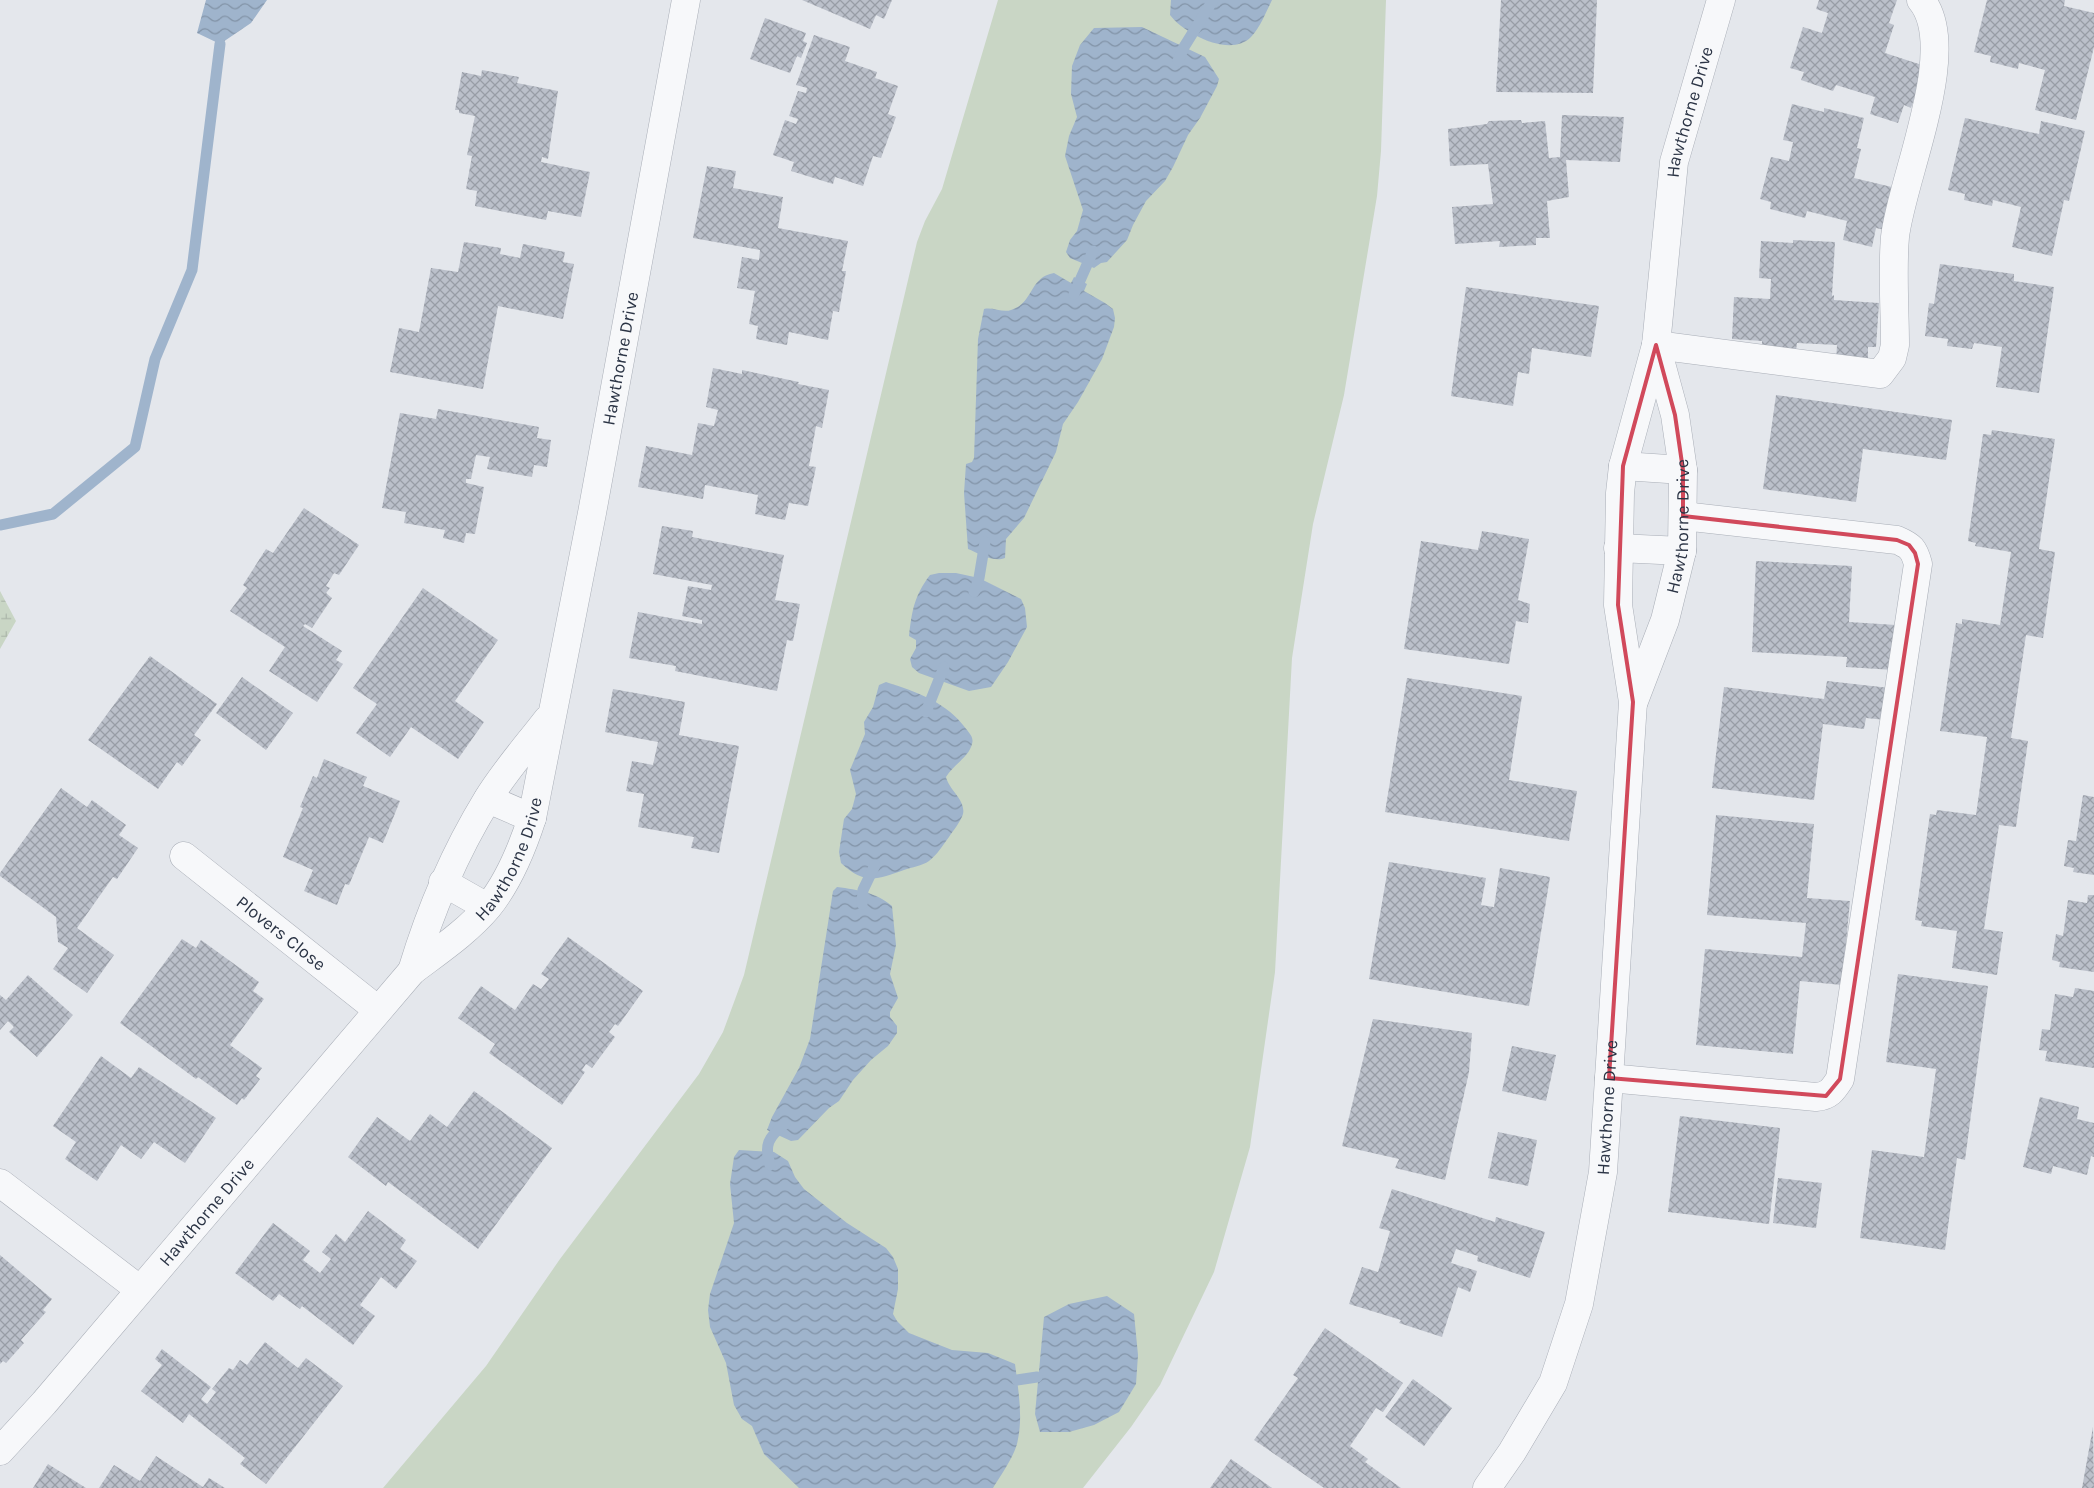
<svg xmlns="http://www.w3.org/2000/svg" width="2094" height="1488" font-family="Karla,sans-serif">
  <defs>
    <pattern id="wetland-marsh" width="20" height="14" patternUnits="userSpaceOnUse" patternTransform="scale(1.25)"><rect width="20" height="14" fill="#c9d6c5"/><path d="M1 5h8M5 5V1M11 12h8M15 12V8" fill="none" stroke="#adb8ab"/></pattern>
    <pattern id="water-waves" width="16" height="10" patternUnits="userSpaceOnUse" patternTransform="scale(1.25)"><rect width="16" height="10" fill="#9fb4cc"/><path d="M0 5q4-4 8 0t8 0" fill="none" stroke="#8293a7"/></pattern>
    <pattern id="building-cross-hatch" width="8" height="8" patternUnits="userSpaceOnUse" patternTransform="scale(1.25)"><rect width="8" height="8" fill="#bbc0ca"/><path d="M0 0l8 8M0 8l8-8" fill="none" stroke="#989da6"/></pattern>
  </defs>
  <rect width="100%" height="100%" fill="#e4e7ec"/>
  <!-- grass -->
  <path fill="#c9d6c5" d="M998,0H1386L1381,151L1377,196L1344,395L1313,524L1292,658L1275,972L1250,1147L1214,1272L1160,1385L1131,1427L1083,1488H383L486,1366L560,1259L699,1074L723,1032L744,975L917,242L925,221L942,189Z"/>
  <!-- wetland -->
  <path fill="url(#wetland-marsh)" d="M0,591L16,621L0,649Z"/>
  <!-- water -->
  <path fill="url(#water-waves)" d="M206,0H267L251,23L220,44L197,33Z
    M1171,0H1272C1266,12 1260,28 1251,37C1231,58 1184,34 1170,15Z
    M1142,27L1205,57L1219,79L1217,86L1200,118L1188,135L1173,167L1165,181L1146,201L1133,225L1127,240L1107,262L1101,263L1094,268L1070,258L1066,252L1070,240L1077,231L1083,210L1065,156L1069,136L1077,117L1071,94L1072,66L1080,45L1094,28Z
    M1054,273L1071,283L1074,277L1087,284L1084,291L1105,303L1113,309L1115,318L1114,327L1102,359L1078,402L1063,424L1056,452L1024,518L1006,539L1005,558C994,563 978,553 968,549L964,493L966,464L972,462L974,458L978,339L984,309C993,307 1003,313 1011,310C1034,303 1029,277 1054,273Z
    M939,573H956L979,578L1021,599L1025,608L1027,627L1008,662L991,687L969,691L919,673L912,667L910,659L916,648V640L909,636C912,611 914,596 930,575Z
    M886,682C917,692 947,702 967,730C970,734 974,738 972,744C969,757 953,765 946,777C949,790 966,800 963,814C961,821 953,831 949,837C943,845 937,855 929,861C922,866 912,867 904,870C876,880 865,885 841,863L839,852L844,819L852,809L856,794L850,770L865,734L864,722L873,707L879,685Z
    M837,887C859,890 875,892 892,906L896,945L890,974L898,998L890,1012V1017L897,1026V1033L888,1046L871,1060L853,1080L839,1101L829,1108L798,1140L791,1141L767,1130L772,1117L799,1068L810,1039L833,891Z
    M739,1150L774,1152L788,1161L795,1177L804,1189L847,1223L886,1248L893,1257L898,1269V1289L893,1314L897,1321L909,1333L952,1350L988,1353L1015,1364C1018,1388 1023,1415 1018,1439C1016,1454 1001,1475 993,1488H799L764,1454L752,1426L742,1419L734,1405L726,1363L710,1327L708,1310L710,1294L734,1223L730,1184L734,1157Z
    M1107,1296L1134,1314L1138,1355L1136,1384L1119,1412L1094,1425L1069,1432H1040L1035,1414L1044,1317L1069,1304Z"/>
  <g fill="none" stroke-linecap="round" stroke-linejoin="round">
    <!-- stream -->
    <path stroke="#9fb4cc" stroke-width="11" d="M1178,61L1184,47L1213,0
      M1074,294L1093,251
      M0,525L53,514L135,447L155,359L192,270L220,44
      M974,592L979,578L985,542
      M926,712L944,667
      M862,904L863,890L875,865
      M770,1165C764,1145 768,1137 785,1124
      M1017,1380L1037,1377"/>
  </g>
  <!-- building -->
  <path fill="url(#building-cross-hatch)" d="M802,0H892L884,19L876,15L870,29Z
    M1501,0H1597L1593,93L1496,92Z
    M1819,0H1897L1889,23L1894,25L1885,53L1925,66L1911,108L1904,105L1898,123L1870,114L1875,97L1836,85L1833,91L1801,80L1804,72L1790,68L1803,27L1822,33L1828,13L1816,9Z
    M1987,0H2065L2064,6L2094,13V47L2076,120L2035,110L2045,70L2019,63L2018,69L1990,62L1991,56L1974,52Z
    M765,18L806,33L803,41L807,43L801,58L797,56L790,73L750,59Z
    M814,35L850,47L845,61L877,72L875,78L898,86L888,114L896,117L881,158L873,156L863,186L835,177L833,184L791,171L794,162L773,155L785,120L796,124L798,119L789,116L798,91L806,93L807,88L796,85Z
    M482,70L519,77L517,83L558,91L548,159L542,157L541,162L590,172L581,217L548,211L546,220L475,206L477,191L466,189L472,156L467,155L475,116L459,113V110H455L462,72L481,76Z
    M1792,104L1824,112V108L1864,118L1857,148L1861,149L1854,178L1896,188L1885,230L1876,228L1872,247L1843,240L1847,221L1807,211L1805,218L1770,209L1771,202L1760,199L1771,157L1789,161L1793,142L1783,140Z
    M1562,115L1624,117L1620,162L1566,160L1569,197L1547,201L1550,238H1536V245L1499,247L1500,241L1455,244L1452,207L1493,204L1488,164L1450,166L1448,129L1487,124L1489,121L1521,120L1522,123L1545,121L1549,158L1560,157Z
    M1965,118L2039,134L2041,121L2085,131L2069,201L2064,200L2052,256L2012,247L2021,207L1993,200L1992,206L1964,200L1965,194L1948,190Z
    M707,166L736,171L733,188L783,197L778,228L848,241L842,271H846L839,312L833,311L828,340L789,332L787,345L756,339L758,326L749,324L755,291L737,288L742,257L759,260L760,250L693,238Z
    M1793,240L1835,242L1832,296L1834,295V300L1879,303L1876,347H1868V363L1836,361L1837,345L1797,343L1796,350L1762,348V341L1732,339L1734,297L1770,299L1771,279L1759,278L1761,241L1793,243Z
    M464,242L501,248L500,254L520,258L523,244L565,252L563,262L574,264L563,319L498,306L483,389L390,372L399,328L419,332L431,268L458,272Z
    M1940,264L2014,274V281L2054,287L2039,393L1996,387L2002,347L1974,343L1972,349L1947,346L1948,339L1925,336L1929,303L1934,304Z
    M1466,287L1599,306L1591,357L1532,348L1529,374L1518,372L1513,406L1451,396Z
    M713,368L742,374V370L799,382L798,384L829,390L822,428L816,426L809,466L816,467L808,506L789,503L785,520L755,514L758,495L705,485L703,499L638,487L646,446L692,455L698,423L714,426L718,410L706,407Z
    M1776,395L1952,420L1946,460L1863,449L1856,502L1763,489Z
    M438,409L539,427L537,438L551,440L547,467L534,465L532,477L487,469L490,457L476,455L471,479H466V483L484,487L475,534L466,533L464,543L443,538L445,530L404,523L406,512L382,508L400,413L436,419Z
    M1992,430L2055,439L2039,549L2055,552L2043,638L2026,635L2011,738L2028,741L2016,827L1999,825L1984,929L2003,932L1997,975L1952,968L1957,931L1921,926L1922,921L1915,920L1930,814L1936,815L1937,810L1976,815L1987,737L1940,731L1956,623L1962,624V619L2000,625L2011,552L1975,546L1976,543L1968,541L1983,434L1991,435Z
    M304,508L359,545L339,575L334,573L326,586L330,588L326,593L332,598L312,628L305,624L303,626L342,651L336,660L343,664L317,702L269,671L285,647L230,611L247,588L243,585L266,549L273,553Z
    M662,526L693,531L692,537L784,555L775,600L800,604L793,641L787,640L777,691L675,671L676,666L629,658L638,612L702,624V620L682,616L688,586L711,590L712,585L653,574Z
    M1482,531L1529,539L1518,600L1530,604L1528,623L1516,621L1509,664L1404,649L1421,541L1478,550Z
    M1756,561L1852,566L1849,622L1896,625L1894,670L1846,667L1847,657L1752,652Z
    M423,588L498,640L455,701L484,722L458,759L411,727L390,757L356,733L377,704L353,688Z
    M150,656L217,704L194,735L201,740L182,766L177,762L158,789L88,740Z
    M242,677L293,713L266,750L216,713Z
    M1407,678L1522,696L1509,780L1577,791L1569,841L1385,812Z
    M1827,681L1890,688L1886,720L1866,718L1864,729L1823,724L1814,800L1712,788L1724,687L1824,699Z
    M613,689L685,702L679,735L739,746L719,853L691,848L694,837L638,827L644,794L626,791L632,761L653,765L658,742L605,732Z
    M324,759L367,777L363,786L400,801L383,843L369,837L349,885L345,884L337,905L304,891L313,870L283,857L303,808L300,807L313,776L317,778Z
    M61,788L87,807L92,800L126,825L119,835L138,848L117,879L113,877L77,928L114,955L87,993L53,969L68,948L58,942L56,917L0,876V873Z
    M2083,795L2094,797V875L2073,872L2074,868L2064,866L2068,840L2076,841Z
    M1716,815L1814,824L1807,898L1850,901L1842,985L1800,981L1793,1054L1696,1045L1705,949L1802,957L1806,923L1707,915Z
    M1389,862L1486,878L1481,905L1494,907L1500,868L1550,877L1529,1006L1369,979Z
    M2088,895H2094V972L2059,967L2060,962L2052,960L2056,934L2063,936L2068,900L2087,903Z
    M568,937L643,991L618,1026L615,1024L609,1032L615,1037L592,1068L586,1064L582,1070L585,1072L562,1105L489,1053L495,1044L458,1018L481,986L515,1010L533,984L541,989L549,979L541,974Z
    M182,939L196,948L201,940L259,982L253,991L264,999L230,1045L262,1068L256,1076L260,1079L244,1100L242,1098L237,1105L198,1077L196,1079L120,1023Z
    M1898,974L1988,986L1965,1160L1957,1158L1945,1250L1860,1238L1872,1150L1924,1157L1936,1069L1886,1062Z
    M28,975L73,1015L37,1057L9,1032L14,1027L8,1021L0,1030V995L6,1000Z
    M2075,988L2094,991V1068L2045,1061L2047,1051L2039,1050L2042,1029L2050,1030L2055,994L2073,997Z
    M1373,1019L1472,1033L1469,1072L1445,1180L1395,1168L1399,1159L1342,1146Z
    M1512,1046L1556,1055L1546,1101L1502,1091Z
    M101,1056L131,1078L139,1067L216,1118L185,1163L154,1142L141,1159L121,1145L97,1181L65,1159L76,1142L53,1126Z
    M474,1091L552,1148L478,1249L388,1182L386,1186L348,1157L377,1117L410,1141L430,1114L447,1127Z
    M2040,1097L2079,1107L2077,1119L2094,1123V1157L2091,1156L2087,1175L2053,1166L2051,1174L2023,1167Z
    M1680,1116L1780,1128L1769,1224L1668,1212Z
    M1498,1132L1537,1140L1528,1186L1488,1178Z
    M1778,1178L1822,1183L1816,1228L1773,1223Z
    M1392,1189L1495,1222L1496,1217L1545,1232L1530,1278L1477,1261L1478,1256L1456,1249L1451,1263L1477,1271L1470,1292L1458,1287L1442,1337L1399,1323L1401,1320L1349,1304L1362,1267L1378,1272L1390,1231L1379,1228Z
    M368,1211L406,1240L400,1249L417,1261L396,1289L381,1277L360,1305L375,1316L353,1345L302,1306L300,1309L279,1294L273,1301L235,1273L273,1223L310,1251L303,1260L320,1273L331,1259L322,1252L336,1234L345,1242Z
    M0,1255L52,1299L43,1310L46,1312L21,1340L24,1343L6,1363L3,1361L0,1364Z
    M1325,1328L1403,1383L1383,1412L1376,1408L1350,1446L1368,1459L1365,1462L1401,1488H1324L1254,1440L1298,1378L1293,1375Z
    M265,1342L298,1368L306,1358L343,1386L266,1484L240,1464L245,1458L189,1414L183,1423L141,1391L162,1365L155,1359L162,1349L211,1387L201,1399L207,1404L216,1392L212,1389L229,1368L233,1370L240,1360L247,1365Z
    M1413,1379L1452,1408L1424,1446L1385,1417Z
    M2093,1427L2094,1488H2082Z
    M156,1456L203,1487L209,1478L225,1488H99L114,1465L140,1481Z
    M1231,1459L1272,1488H1210Z
    M48,1464L86,1488H33Z"/>
  <g fill="none" stroke-linecap="round" stroke-linejoin="round">
    <!-- minor casing -->
    <g stroke="#a9aeb7" stroke-width="29">
      <g id="minor">
        <path d="M1656,345L1880,374L1892,358L1895,345C1895,311 1892,270 1895,237C1901,180 1961,48 1921,0"/>
        <path d="M1623,466L1683,470"/>
        <path d="M1618,548L1682,551"/>
        <path id="s1" d="M1634,701L1665,620L1682,551L1683,470L1675,415L1656,345"/>
        <path d="M488,799L532,818"/>
        <path id="s2" d="M184,856L378,1010"/>
        <path d="M443,882L487,907"/>
        <path d="M412,971C430,911 454,854 487,800C504,772 527,746 547,720"/>
        <path d="M1609,1078L1816,1097C1829,1096 1833,1090 1840,1079L1918,564C1914,549 1911,546 1897,540L1683,516"/>
        <path d="M0,1183L139,1289"/>
        <path id="s3" d="M0,1451L44,1403L412,971C437,952 467,932 488,907C509,881 522,849 532,818L592,513L686,0"/>
        <path id="s4" d="M1487,1488L1512,1452L1553,1383L1579,1304L1603,1172L1633,702L1618,605L1620,493L1623,466L1656,345L1674,162L1721,0"/>
      </g>
    </g>
    <!-- minor -->
    <use href="#minor" stroke="#f7f8fa" stroke-width="28"/>
  </g>
  <!-- marked area -->
  <path fill="none" stroke="#d1495b" stroke-width="4" stroke-linejoin="round" d="M1656,345L1675,415L1683,470V516L1897,540L1909,545L1915,553L1918,564L1840,1079L1826,1096L1609,1078L1633,702L1618,605L1623,466Z"/>
  <g text-anchor="middle" dominant-baseline="central" stroke-width="4" stroke-linejoin="round" paint-order="stroke">
    <!-- street labels -->
    <g font-size="18" fill="#2b3445" stroke="#f4f6f9">
      <text stroke="none"><textPath href="#s4" startOffset="1411">Hawthorne Drive</textPath></text>
      <text stroke="none"><textPath href="#s3" startOffset="1300">Hawthorne Drive</textPath></text>
      <text stroke="none"><textPath href="#s1" startOffset="182">Hawthorne Drive</textPath></text>
      <text stroke="none"><textPath href="#s3" startOffset="785">Hawthorne Drive</textPath></text>
      <text stroke="none"><textPath href="#s2" startOffset="124">Plovers Close</textPath></text>
      <text stroke="none"><textPath href="#s4" startOffset="406">Hawthorne Drive</textPath></text>
      <text stroke="none"><textPath href="#s3" startOffset="316">Hawthorne Drive</textPath></text>
    </g>
  </g>
</svg>
